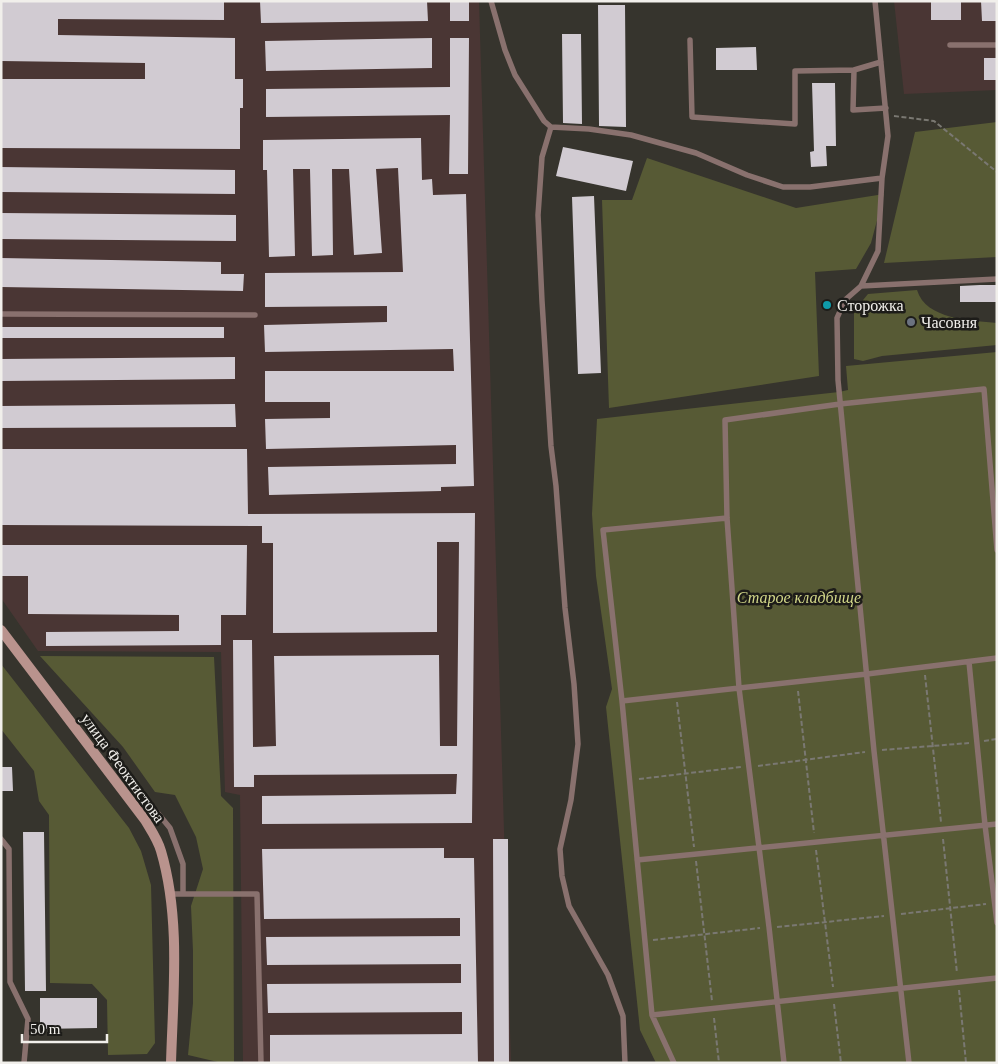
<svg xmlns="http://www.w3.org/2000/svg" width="998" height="1064" font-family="Georgia,serif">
  <rect width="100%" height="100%" fill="#36342d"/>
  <!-- industrial -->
  <path fill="#4a3634" d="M1,1H479L511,1063H243L240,795L225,792L221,652L38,651L1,598Z
    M894,1H997V90L904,94Z"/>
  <!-- green -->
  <path fill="#575a35" d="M997,122V257L884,263L915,132Z
    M647,158L796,208L884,194L871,243L856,269L815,272L819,376L609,408L602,200H632Z
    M917,290C926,320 971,320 997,323V345L882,356L863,361L854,359V311L868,294Z
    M997,352V1063H656L640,1030L606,707L612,689L596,576L592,514L597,419L839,392L848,390L846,366Z
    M40,656L214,657L221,796L233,808L234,1063H222L188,1055L193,1003V951L191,906L203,869L196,837L175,795L155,792L123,747Z
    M1,664L129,828L141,851L151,885L155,1043L147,1054L108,1055L107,1000L92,984L50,983L49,815L39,801L34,771L1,729Z"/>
  <!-- building -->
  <path fill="#d1cbd2" d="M1,1H224V20L58,19V35L235,38V79H243V108H240V149L1,148V79H145V63L1,61Z
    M260,1H427L428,21L261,23Z
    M450,1H469V21H450Z
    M931,1H961V20H931Z
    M981,1H997V21H982Z
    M598,5H625L626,127L599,126Z
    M562,34H581L582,124L563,123Z
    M432,38V68L266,71L265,41Z
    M450,38H469L468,174H449L450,115L266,117V89L450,87Z
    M756,47L757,70H716V48Z
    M984,58H997V80H984Z
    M812,83H835L836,146H826L827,166L811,167L810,152L814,151Z
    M421,138L422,180L432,179L433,195L466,194L474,486L441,487V491L269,495L268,467L456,464V445L266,449L265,419L330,418V402H265V371H454L453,349L265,352L264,325L387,322V306L265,307V273L403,272L398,168L376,169L382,253L354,255L349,169H332L333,255L312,256L310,169H293L295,256L269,257L267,170H263V140Z
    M563,147L633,161L626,191L556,176Z
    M1,167L235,170V194L1,192Z
    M594,196L601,373L578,374L572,197Z
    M1,213L236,215V241L1,239Z
    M1,258L221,262V274H244L243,291L1,287Z
    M980,285H997V302H960V286Z
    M1,327H224V338H1Z
    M235,357V379L1,381V359Z
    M235,404L236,427L1,428V406Z
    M1,449H247L248,514L475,513L472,823L262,824V796L456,794L457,774L254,775V787H234L233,640H252L253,747L276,746L274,656L439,655L440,746H457L459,542H437V632L273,633V543H262V526L1,525Z
    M1,545H247L246,615H221V645L46,646V632L179,631V615L28,614V576H1Z
    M1,767H12L13,791H1Z
    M23,832H44L46,991H25Z
    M493,839H508L509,1063H494Z
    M444,848V858H474L478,1063H270V1035L462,1034V1012L268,1013L267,984L461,983V964L267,965L266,937L460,936V918L264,919L262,849Z
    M40,998H97V1028L40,1029Z"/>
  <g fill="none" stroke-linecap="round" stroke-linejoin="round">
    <!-- path -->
    <path stroke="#7a7872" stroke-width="2" stroke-dasharray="5 2.5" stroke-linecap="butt" d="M894,116L934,121L997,172
      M925,675L941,822
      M798,691L814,833
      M677,702L694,847
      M984,741L997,739
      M882,750L969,743
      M758,766L865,752
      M639,779L741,767
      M943,839L957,973
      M816,850L833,987
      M696,861L712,1001
      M901,914L986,904
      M777,927L884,916
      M653,940L760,928
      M959,990L966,1063
      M834,1004L841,1063
      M714,1018L719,1063"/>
    <!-- lane -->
    <path stroke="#89716e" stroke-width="5.5" d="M491,1L505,50L515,75L544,121L551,127L589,129L631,135L696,153L747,175L783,187H810L882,178
      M875,1L888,136L882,178L878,251L861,286L845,300L837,318L838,380L874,751L909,1063
      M690,40L692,117L795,124V71L854,70
      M950,45H997
      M881,62L854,70L853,110L886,108
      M551,127L542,157L538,215L542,301L551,446L556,486L565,608L574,684L578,744L571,800L560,849L562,876L569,906L608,975L623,1016L625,1063
      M861,286L997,279
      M1,314L255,315
      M969,662L985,825L997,923
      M622,701L603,530L727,518
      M156,811L170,828L183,864V894
      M1,839L9,849L10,982L28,1019L24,1063
      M637,860L997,824
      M170,894H257L261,1063
      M652,1015L997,978
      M674,1063L652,1015L622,701L867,674L997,658
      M784,1063L769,927L739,688L727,518L725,420L840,404L984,389L997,550"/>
    <!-- secondary -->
    <path stroke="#b9938d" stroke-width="10" d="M1,630L145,820C151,830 158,840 161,851C181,919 173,993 171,1063"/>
  </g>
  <!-- markers -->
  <circle fill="#0f9aa8" stroke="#1d1c19" stroke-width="2" cx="827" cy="305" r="5"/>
  <circle fill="#6b7280" stroke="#1d1c19" stroke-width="2" cx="911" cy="322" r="5"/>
  <g text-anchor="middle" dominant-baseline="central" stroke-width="5" stroke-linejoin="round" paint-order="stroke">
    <!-- poi labels -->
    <g font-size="16" fill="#f1efeb" stroke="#1d1c19" text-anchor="start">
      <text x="837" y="305">Сторожка</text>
      <text x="921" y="322">Часовня</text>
    </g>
    <!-- park labels -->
    <g font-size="16" font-style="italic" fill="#d2d789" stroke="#1d1c19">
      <text x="799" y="597">Старое кладбище</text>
    </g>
    <!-- street labels -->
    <g font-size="16" fill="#f1efeb" stroke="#1d1c19">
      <text transform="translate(123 768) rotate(54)">улица Феоктистова</text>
    </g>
  </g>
  <!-- border -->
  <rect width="998" height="1064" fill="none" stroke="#f1efeb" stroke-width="5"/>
  <!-- scale -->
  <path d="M22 1034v8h85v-8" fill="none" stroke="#f1efeb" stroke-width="2.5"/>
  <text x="30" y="1034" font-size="15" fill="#f1efeb" stroke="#1d1c19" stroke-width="4" paint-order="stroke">50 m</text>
</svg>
